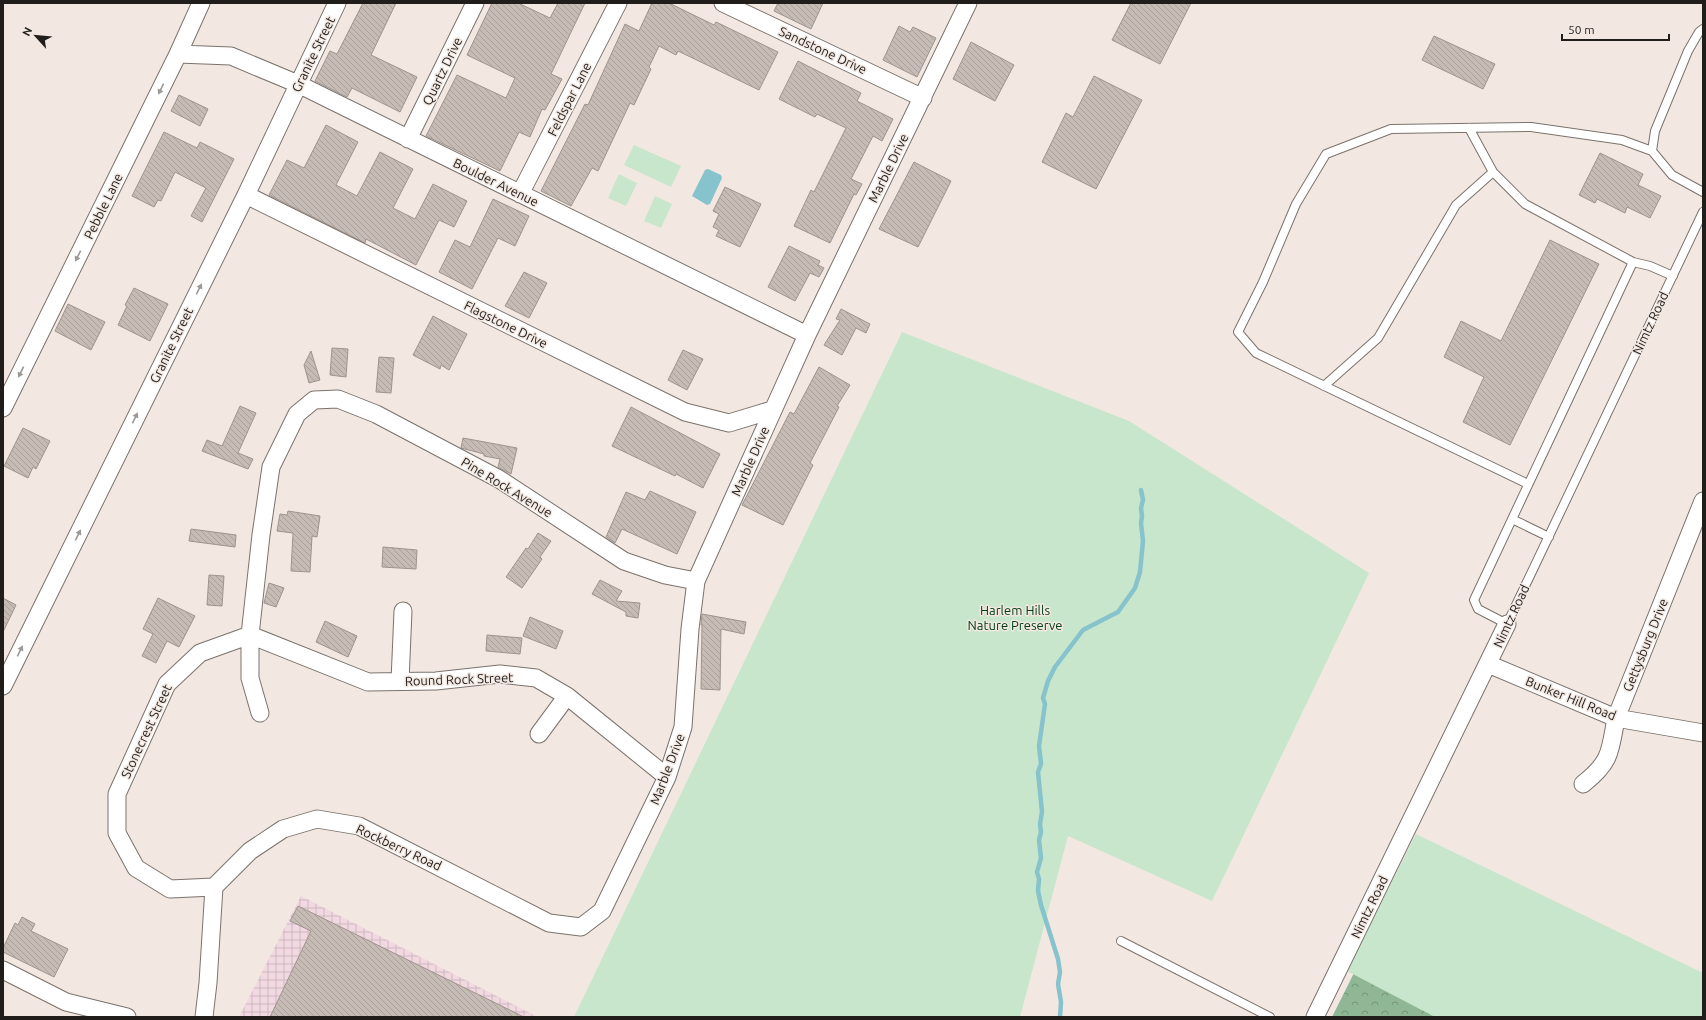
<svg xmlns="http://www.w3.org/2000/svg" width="1706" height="1020" font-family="Ubuntu,sans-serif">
  <defs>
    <pattern id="industrial-grid" width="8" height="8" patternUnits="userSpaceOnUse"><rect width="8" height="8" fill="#f2d8e1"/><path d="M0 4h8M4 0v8" fill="none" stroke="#cfb9c0"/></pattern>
    <pattern id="forest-crowns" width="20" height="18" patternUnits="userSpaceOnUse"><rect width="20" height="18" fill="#8fb695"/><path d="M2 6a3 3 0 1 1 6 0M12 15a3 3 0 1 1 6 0" fill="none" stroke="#749379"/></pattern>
    <pattern id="building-back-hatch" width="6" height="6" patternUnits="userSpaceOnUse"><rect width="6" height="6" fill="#c6bcb5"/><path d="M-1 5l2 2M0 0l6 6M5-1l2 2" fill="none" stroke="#aaa19b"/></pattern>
  </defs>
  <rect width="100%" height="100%" fill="#f2e8e1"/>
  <!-- industrial -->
  <path fill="url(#industrial-grid)" d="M301,896L538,1017H239Z"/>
  <!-- forest -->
  <path fill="url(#forest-crowns)" d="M1366,949L1461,1017H1332Z"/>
  <!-- park -->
  <path fill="#c7e6cb" d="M634,145L681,166L671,187L624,165Z
    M619,174L637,183L626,206L608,198Z
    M655,196L672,204L661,228L644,221Z
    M902,332L1129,421L1369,573L1212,901L1068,836L1020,1017H574Z
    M1416,834L1703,973V1017H1435L1347,971Z"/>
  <!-- water -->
  <path fill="#86c3cd" d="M708,169L721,175L722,178L710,204L707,205L692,196L705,170Z"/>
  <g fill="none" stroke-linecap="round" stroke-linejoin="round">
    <!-- stream -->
    <path stroke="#86c3cd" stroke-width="4.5" d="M1060,1017L1061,1002L1058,984L1060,972L1058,959L1041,905L1038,891L1039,879L1037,872L1041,858L1039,840L1041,832L1040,824L1042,812L1038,772L1041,764L1039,746L1045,704L1043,698L1048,681L1055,667L1083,630L1118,612L1135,588L1140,572L1143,541L1141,523L1142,516L1141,508L1143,500L1141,490"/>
  </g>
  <!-- building -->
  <path fill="url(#building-back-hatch)" stroke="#9e948e" d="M363,3H396L371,55L417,77L400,112L352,88L347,97L315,81L330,51L337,54Z
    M492,3H518L550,18L558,3H585L551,74L562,79L545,110L542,109L530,137L519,132L500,171L426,136L457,75L506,98L515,78L467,55Z
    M652,3H669L714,25L716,22L778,52L759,90L678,51L676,55L659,46L649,67L651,69L634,105L630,103L598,171L592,168L571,206L541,191L585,104L588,105L625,24L639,31Z
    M778,3H823L811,29L774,11Z
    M1131,3H1191L1160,64L1112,40Z
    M899,26L910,32L913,27L936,38L917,77L883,60Z
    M1434,36L1495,64L1483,89L1422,60Z
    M971,42L1014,65L995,101L953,79Z
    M798,61L861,93L857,101L893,119L882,141L873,136L851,179L862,184L856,195L854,194L830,243L794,226L811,190L814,192L846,128L817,114L815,117L779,99Z
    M1094,76L1142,100L1096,189L1042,162L1066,113L1073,117Z
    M179,95L208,109L200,126L171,111Z
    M326,125L358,142L336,185L357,196L380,152L413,169L393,208L415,219L433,184L467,201L454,227L439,220L416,265L366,239L365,243L269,195L287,160L304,168Z
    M164,132L197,148L200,142L234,159L202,222L191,216L206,188L175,172L161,201L158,200L154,207L132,196Z
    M1600,153L1643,174L1638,185L1661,196L1650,218L1627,207L1625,213L1597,199L1595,203L1579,195Z
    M914,162L951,181L918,247L879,229Z
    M725,187L761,204L740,247L716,236L719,230L713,227L719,214L713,211Z
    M493,199L529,216L515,246L498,238L472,289L439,272L455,240L470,247Z
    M1550,240L1599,264L1510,445L1463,422L1484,377L1444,357L1461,321L1501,341Z
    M789,246L820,261L818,265L824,268L819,277L810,273L795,301L768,287Z
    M524,272L547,283L529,318L505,306Z
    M134,288L168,304L150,341L118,325L127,306L125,305Z
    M68,304L105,322L91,350L55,331Z
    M841,309L870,324L866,333L856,328L842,355L824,345L840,320L836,319Z
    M433,316L467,334L449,370L441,365L440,369L413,355Z
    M332,348L348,349L346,377L330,375Z
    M683,350L703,359L687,390L668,380Z
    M311,351L320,380L309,383L304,365Z
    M379,357L394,358L391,393L376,392Z
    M819,367L850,385L837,406L839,407L810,463L813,465L783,525L742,505L790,412L794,414Z
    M240,406L256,413L238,453L253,459L248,469L202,451L207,440L222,446Z
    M631,407L720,454L703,488L676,474L675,476L612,446Z
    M23,428L50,441L36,469L33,467L28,478L4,466Z
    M463,438L517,448L511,474L498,467L500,459L484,456V454L461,448Z
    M650,491L696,512L677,554L622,529L615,543L606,537L626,492L645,500Z
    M288,511L320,516L317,537L312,536L310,572L291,571L293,533L277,531L280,514L287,515Z
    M191,529L236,535L235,547L189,541Z
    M538,533L551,541L540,557L542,559L522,588L506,577L526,548L528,549Z
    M383,547L417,550L416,569L382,567Z
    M209,575L224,576L222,606L207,605Z
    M600,580L622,591L616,601L640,603L638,618L626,616V612L592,594Z
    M269,583L284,588L276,607L264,603Z
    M3,598L16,605L3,632Z
    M158,598L195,616L179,647L167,641L156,663L142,656L153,634L143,629Z
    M702,614L746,622L744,634L721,629L720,690L701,689L702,625H701Z
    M530,617L563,631L556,649L523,636Z
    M325,621L357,636L348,657L316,642Z
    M487,635L522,638L520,654L486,651Z
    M298,906L524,1017H270L311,931L290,921Z
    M22,917L35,924L31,931L68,949L54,977L3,952V948L15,923L18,925Z"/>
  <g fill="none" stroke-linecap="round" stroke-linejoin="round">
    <!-- service casing -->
    <g stroke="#7b726c" stroke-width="10">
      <path id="service" d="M1703,29L1699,32L1688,51L1655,131L1652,151L1672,175L1703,192
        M1469,128L1493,172L1525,204L1633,262
        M1673,276L1650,266L1633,262L1474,600L1478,609L1507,624L1703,212
        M1324,386L1378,338L1456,205L1493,172
        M1528,484L1256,353L1238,332L1263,282L1296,204L1326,154L1391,129L1531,127L1622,140L1652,151
        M1512,519L1549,537
        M1121,941L1270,1017"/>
    </g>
    <!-- minor casing -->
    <g stroke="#7b726c" stroke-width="19">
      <path id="minor" d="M723,3L923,98
        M178,54L231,56L298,84L807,335
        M408,139L475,3
        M520,194L618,3
        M246,195L685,412L729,423L772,410
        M3,408L178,54L201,3
        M1488,664L1616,718L1703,733
        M400,681L403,611
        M3,686L246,195L337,3
        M260,713L250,678V635L368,682L436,681L500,674L536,678L567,696L667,777
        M539,734L567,696
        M1583,784C1611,762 1610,752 1616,718L1703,501
        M214,887L170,889L136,868L117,833V794L167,684L200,653L250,635L261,535L271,467L297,414L314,400L338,399L376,414L499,479L624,561L665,575L696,581
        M3,970L66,1002L127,1017
        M204,1017L208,983L214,887L250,851L283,829L317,819L359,826L549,923L581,927L602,911L667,777L683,727L690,629L696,581L807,335L968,3
        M1315,1017L1507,624"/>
    </g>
    <!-- service -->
    <use href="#service" stroke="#fff" stroke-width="8"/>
    <!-- minor -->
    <use href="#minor" stroke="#fff" stroke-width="17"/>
  </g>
  <!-- one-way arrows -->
  <defs><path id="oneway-solid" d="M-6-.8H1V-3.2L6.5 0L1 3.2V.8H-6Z"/></defs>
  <g fill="#9b9998">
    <use href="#oneway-solid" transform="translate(161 89) rotate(116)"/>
    <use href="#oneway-solid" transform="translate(78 256) rotate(116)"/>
    <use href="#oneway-solid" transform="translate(199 289) rotate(-64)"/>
    <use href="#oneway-solid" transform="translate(21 372) rotate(116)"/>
    <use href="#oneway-solid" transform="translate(135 418) rotate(-64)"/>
    <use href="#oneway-solid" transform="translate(78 535) rotate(-64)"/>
    <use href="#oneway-solid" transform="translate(20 651) rotate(-64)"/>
  </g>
  <g text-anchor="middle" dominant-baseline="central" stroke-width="3" stroke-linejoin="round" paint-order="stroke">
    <!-- street labels -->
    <g font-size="13" fill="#211d1b" stroke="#f2e8e1">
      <text transform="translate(823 50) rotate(25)">Sandstone Drive</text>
      <text transform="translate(313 54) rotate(-64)">Granite Street</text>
      <text transform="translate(442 71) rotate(-64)">Quartz Drive</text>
      <text transform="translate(569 99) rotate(-63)">Feldspar Lane</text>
      <text transform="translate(888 168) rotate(-64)">Marble Drive</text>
      <text transform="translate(496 182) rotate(26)">Boulder Avenue</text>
      <text transform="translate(103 206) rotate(-64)">Pebble Lane</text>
      <text transform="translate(1650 323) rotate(-65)">Nimtz Road</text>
      <text transform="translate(506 324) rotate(26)">Flagstone Drive</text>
      <text transform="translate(171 345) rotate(-64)">Granite Street</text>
      <text transform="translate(750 461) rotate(-66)">Marble Drive</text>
      <text transform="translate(507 487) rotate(31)">Pine Rock Avenue</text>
      <text transform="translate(1511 616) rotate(-65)">Nimtz Road</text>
      <text transform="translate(1645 645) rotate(-68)">Gettysburg Drive</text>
      <text transform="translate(459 679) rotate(-2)">Round Rock Street</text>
      <text transform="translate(1571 698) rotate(22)">Bunker Hill Road</text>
      <text transform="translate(146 731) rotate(-65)">Stonecrest Street</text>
      <text transform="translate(667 769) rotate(-69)">Marble Drive</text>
      <text transform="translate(399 847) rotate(25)">Rockberry Road</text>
      <text transform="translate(1369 907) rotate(-64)">Nimtz Road</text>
    </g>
    <!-- park labels -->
    <g font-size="13" fill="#004015" stroke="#f2e8e1">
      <text x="1015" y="610">Harlem Hills<tspan x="1015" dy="15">Nature Preserve</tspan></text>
    </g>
  </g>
  <!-- border -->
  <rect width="1706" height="1020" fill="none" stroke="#211d1b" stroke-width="8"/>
  <!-- north arrow -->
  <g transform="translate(36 36) rotate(297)" stroke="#f2e8e1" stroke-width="3" paint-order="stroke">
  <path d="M0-3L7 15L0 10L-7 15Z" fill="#211d1b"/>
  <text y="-6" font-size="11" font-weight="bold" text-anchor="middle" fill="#211d1b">N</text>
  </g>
  <!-- scale -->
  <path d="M1562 34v6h107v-6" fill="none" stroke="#211d1b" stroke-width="2"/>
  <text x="1568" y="34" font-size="12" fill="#211d1b" stroke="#f2e8e1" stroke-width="3" paint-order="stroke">50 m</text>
</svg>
